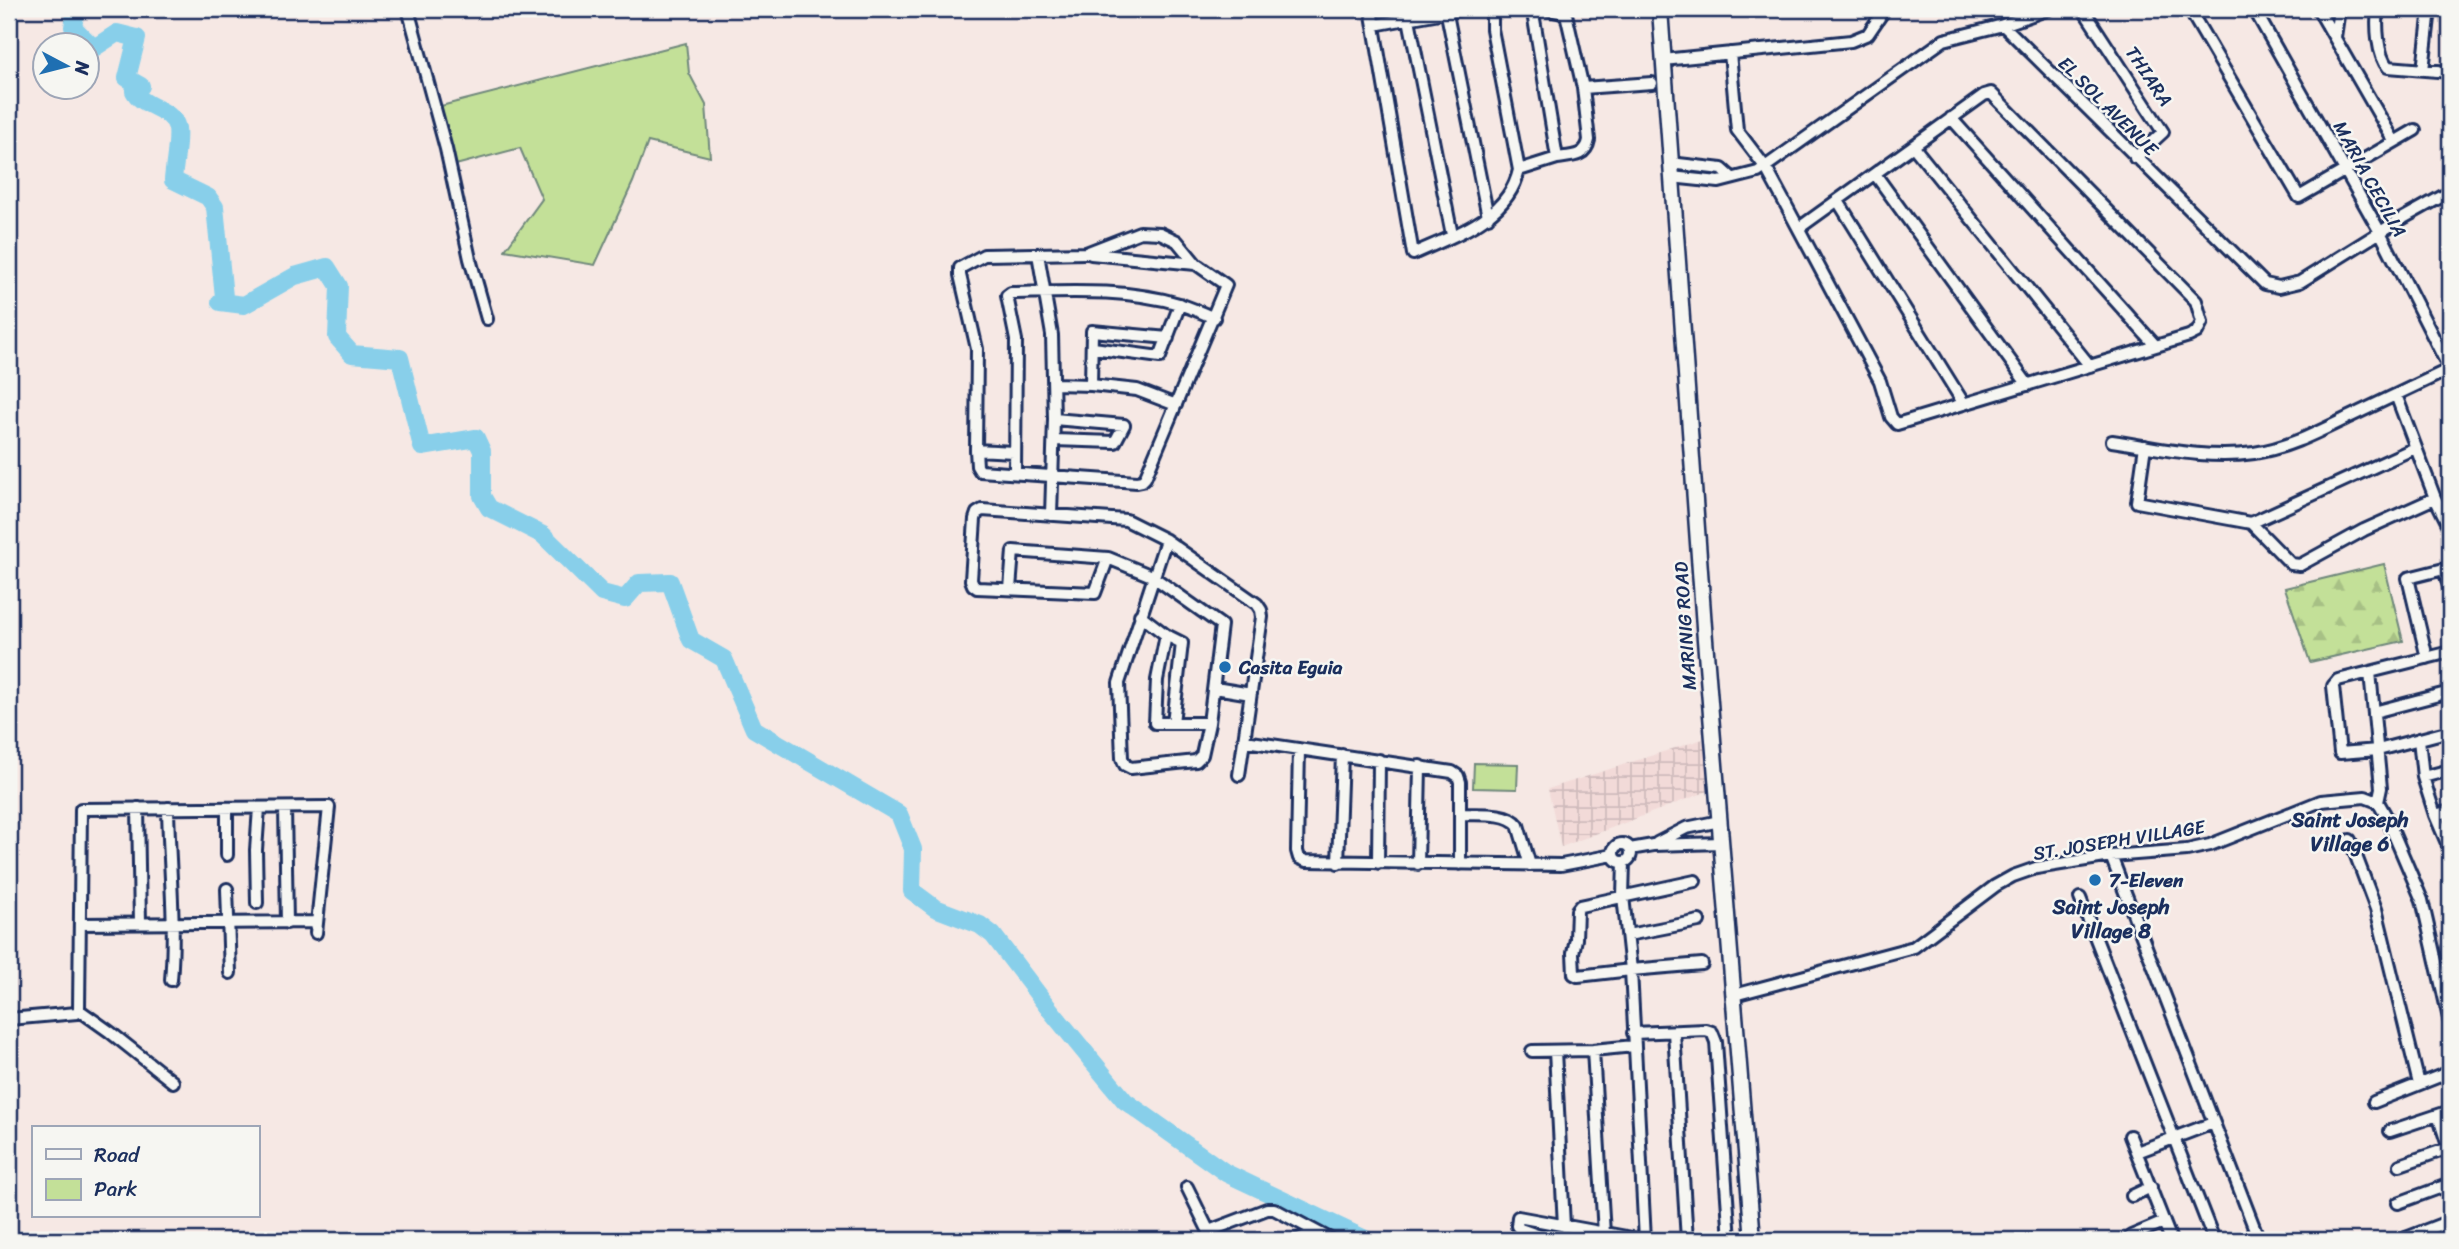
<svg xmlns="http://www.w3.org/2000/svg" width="2459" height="1249" font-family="Sriracha,sans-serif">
  <defs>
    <pattern id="industrial-grid" width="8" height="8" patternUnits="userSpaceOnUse" patternTransform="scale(1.75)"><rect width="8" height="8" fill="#f2dad8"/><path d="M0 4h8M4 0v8" fill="none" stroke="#cfbbbc"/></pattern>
    <pattern id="forest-firs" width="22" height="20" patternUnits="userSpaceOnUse" patternTransform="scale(1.75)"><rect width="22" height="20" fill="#c3e098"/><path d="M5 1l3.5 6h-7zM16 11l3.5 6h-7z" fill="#a7c085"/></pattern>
  </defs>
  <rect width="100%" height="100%" fill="#f6e8e4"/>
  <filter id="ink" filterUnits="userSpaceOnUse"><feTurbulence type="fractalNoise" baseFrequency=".0143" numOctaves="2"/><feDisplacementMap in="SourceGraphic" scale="14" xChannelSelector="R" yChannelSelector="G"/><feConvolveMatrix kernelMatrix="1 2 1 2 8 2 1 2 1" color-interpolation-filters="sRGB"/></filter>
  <g filter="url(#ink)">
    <!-- industrial -->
    <path fill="url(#industrial-grid)" d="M1703,739L1711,790L1561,847L1548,789Z"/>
    <!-- green -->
    <path fill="#c3e098" stroke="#6f887b" stroke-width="2" d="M686,43L689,73L706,105L710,157L648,142L633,182L595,265L505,250L542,199L520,148L448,167L433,108Z
      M1474,763L1518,764L1517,789L1473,788Z"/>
    <!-- forest -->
    <path fill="url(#forest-firs)" stroke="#6f887b" stroke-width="2" d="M2384,564L2403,641L2310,662L2285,588Z"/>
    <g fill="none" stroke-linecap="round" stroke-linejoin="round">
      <!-- river -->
      <path stroke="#88cfea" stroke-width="18" d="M76,9L73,27L94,48L117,33L137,38L127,78L141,86L134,91C142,108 173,108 177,128C179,141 174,166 173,180L208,197L215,207L224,297L220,302L244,305L295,276L327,267L339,286L337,337L352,354L400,358L422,447L476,438L482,451V496L489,508L543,535L602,593L625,599L639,583L670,582L691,640L724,659L754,729L899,814L913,849L912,891L935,908L980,925L993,935L1047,1006L1125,1101L1226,1173L1367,1240"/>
      <!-- street casing -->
      <g stroke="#1b2f5e" stroke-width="16">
        <path id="street" d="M408,9L446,149L470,259L487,319
          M1371,9L1413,254C1454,235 1508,219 1519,170L1492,29V9
          M1407,9L1452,235
          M1446,9L1488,217
          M1545,9L1566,14L1583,88L1589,140C1586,157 1571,156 1557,158
          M2083,9L2163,132L2135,158
          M2189,9L2299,197L2415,130
          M2254,9L2380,232L2450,370
          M2318,9L2394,141
          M2378,9C2376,25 2377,55 2388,67L2450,72
          M1374,25L1462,9
          M2003,25L2049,9
          M2335,37L2339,9
          M1730,53L1737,130L1766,168L1786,205L1880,381L1891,417L1897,424L2189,336L2197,332L2202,322L2196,301L1991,93L1984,95L1799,228
          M1663,60L1851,41L1868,34L1885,9
          M2423,70L2430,9
          M1583,88L1652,83
          M1951,118L2155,345
          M1913,146L2090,366
          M1670,163L1722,169L1732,178
          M1519,170L1557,158L1534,19L1535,9
          M1875,174L2028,385
          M1671,177L1719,182L1758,172L1944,40L2003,25L2265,284L2279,287L2300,282L2398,221L2450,192
          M1838,201L1964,404
          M1140,232L1160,233L1177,241L1196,264L1226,285L1145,478L1142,481L1137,482L980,471L977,466L976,450L977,349L960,275V268L984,255L1086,253Z
          M1038,254L1052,335L1054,419L1051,515
          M1091,254L1196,264
          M1093,348L1160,357L1180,304
          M1054,384L1091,385L1092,331L1168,338
          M1091,385L1137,390L1176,405
          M2396,395L2435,498L2450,528
          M1054,440L1115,442L1124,425L1054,419
          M2112,441C2158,448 2207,460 2254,453C2288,448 2318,432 2349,417C2382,401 2416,385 2450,369
          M2145,446L2137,502L2251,523L2291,564L2300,565L2364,530L2435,498
          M976,450L1014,452
          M1015,473L1016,340L1007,296L1011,293C1066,292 1125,288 1179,304C1191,308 1203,313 1214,318
          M2251,523L2415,448
          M1108,558L1095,593L977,588L973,585L971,580L975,519L977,513L982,510L1126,520L1166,540L1257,604L1261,610L1262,617L1239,775
          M1010,589L1013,551L1108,558L1152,576L1221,625L1209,723L1202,755L1196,761L1131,768L1125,765L1122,758L1119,683L1166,540
          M1140,615L1166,635L1182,643L1173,723
          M1166,635L1157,680L1155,723H1209
          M2450,652L2338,680L2333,686L2340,753L2378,750L2450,731
          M2427,658L2408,578L2444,569L2450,590
          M2370,672L2381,788L2378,802
          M1215,688L1251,694
          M2374,712L2450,692
          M2419,739L2423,777L2435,815L2450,850
          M1245,741L1452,772L1458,776L1460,782V864
          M1299,749L1297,851L1299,858L1306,861L1561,865L1613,855
          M2423,777L2450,770
          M138,808L140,923
          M168,808C169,865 176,924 171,980
          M285,808L287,923
          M1461,814C1477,815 1507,811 1518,825L1530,865
          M2435,815L2450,811
          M2350,840L2376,909L2419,1084
          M1657,843L1686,828L1720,821
          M1613 853a9 9 0 1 1 18 0a9 9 0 1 1-18 0Z
          M1630,849L1653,845L1722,843
          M227,855V808
          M2111,856L2259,1240
          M1624,862L1623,896L1631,970L1578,976L1574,974L1573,953L1576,939L1577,910L1580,906L1695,881
          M1338,863L1342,755
          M1378,863L1379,760
          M1418,864L1420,766
          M227,889L230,973
          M2080,898L2214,1240
          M257,903L256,850L259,808
          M80,924L317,922
          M1628,935L1699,921
          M1734,995L1914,947L1995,886L2013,876L2036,868L2111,856L2187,850L2210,845L2321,801L2365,797L2378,802L2386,816L2422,900L2450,1023
          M79,1010L81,809L329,807L316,933
          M79,1010L110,1032L173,1082
          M9,1019L77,1013L79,1010
          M1674,1032L1687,1240
          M1633,1033L1706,1030L1712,1032L1716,1042L1730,1240
          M1593,1050L1604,1234
          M1532,1051L1593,1050L1634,1046
          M1555,1051L1564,1226
          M2374,1102L2450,1072
          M2438,1115L2450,1152
          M2390,1131L2450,1111
          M2130,1136L2171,1240
          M2137,1152L2213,1123
          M2400,1165L2449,1148
          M1187,1187L1213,1240
          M2132,1196L2151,1187
          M2398,1203L2450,1184
          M1209,1231L1267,1209H1274L1332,1240
          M2406,1238L2450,1221
          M1296,1240L1316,1232
          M1551,1240L1520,1229L1517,1226L1518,1217L1643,1240
          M1645,1240L1631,970L1702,964
          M2132,1240L2131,1236L2164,1222"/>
      </g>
      <!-- secondary casing -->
      <g stroke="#1b2f5e" stroke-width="19">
        <path id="secondary" d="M1660,9L1704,627L1753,1240"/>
      </g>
      <!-- street -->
      <use href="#street" stroke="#f6f6f2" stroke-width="10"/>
      <!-- secondary -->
      <use href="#secondary" stroke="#f6f6f2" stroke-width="14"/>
    </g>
  </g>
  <!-- markers -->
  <g fill="#1f6fb2" stroke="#f6f6f2" stroke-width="2.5">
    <circle cx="1225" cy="667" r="7"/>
    <circle cx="2095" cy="880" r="7"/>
  </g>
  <g text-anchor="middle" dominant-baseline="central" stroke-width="5" stroke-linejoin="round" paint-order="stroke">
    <!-- street labels -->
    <g font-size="19" fill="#1b2f5e" stroke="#f6f6f2">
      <text transform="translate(2149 76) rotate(56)">THIARA</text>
      <text transform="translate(2108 106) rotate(45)">EL SOL AVENUE</text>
      <text transform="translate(2370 179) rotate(61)">MARIA CECILIA</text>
      <text transform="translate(1685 626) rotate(-94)">MARINIG ROAD</text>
      <text transform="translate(2119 840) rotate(-9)">ST. JOSEPH VILLAGE</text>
    </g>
    <!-- poi labels -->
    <g font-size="19" font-weight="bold" fill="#1b2f5e" stroke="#f6f6f2" text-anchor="start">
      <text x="1239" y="667">Casita Eguia</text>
      <text x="2109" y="880">7-Eleven</text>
    </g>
    <!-- neighbourhood labels -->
    <g font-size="21" font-weight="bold" fill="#1b2f5e" stroke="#f6f6f2">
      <text x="2350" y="820">Saint Joseph<tspan x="2350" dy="24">Village 6</tspan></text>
      <text x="2111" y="907">Saint Joseph<tspan x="2111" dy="24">Village 8</tspan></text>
    </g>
  </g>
  <!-- margin -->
  <rect width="2459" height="1249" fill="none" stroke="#f6f6f2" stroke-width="35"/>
  <rect x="18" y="18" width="2424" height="1214" fill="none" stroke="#1b2f5e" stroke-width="2.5" filter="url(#ink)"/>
  <!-- legend -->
  <rect x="32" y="1126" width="228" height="91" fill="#f6f6f2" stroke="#9ea6b7" stroke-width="2"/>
  <rect x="46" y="1149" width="35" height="10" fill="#f6f6f2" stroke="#9ea6b7" stroke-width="2"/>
  <text x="94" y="1162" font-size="21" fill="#1b2f5e">Road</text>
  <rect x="46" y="1179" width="35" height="21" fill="#c3e098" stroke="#9ea6b7" stroke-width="2"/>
  <text x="94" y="1196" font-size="21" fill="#1b2f5e">Park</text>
  <!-- north arrow -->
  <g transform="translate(66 66) rotate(97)"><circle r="33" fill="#f6f6f2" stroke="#9ea6b7" stroke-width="2"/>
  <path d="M0-5L12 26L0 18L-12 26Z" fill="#1f6fb2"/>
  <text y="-10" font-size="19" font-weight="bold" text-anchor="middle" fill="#1b2f5e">N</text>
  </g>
</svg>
